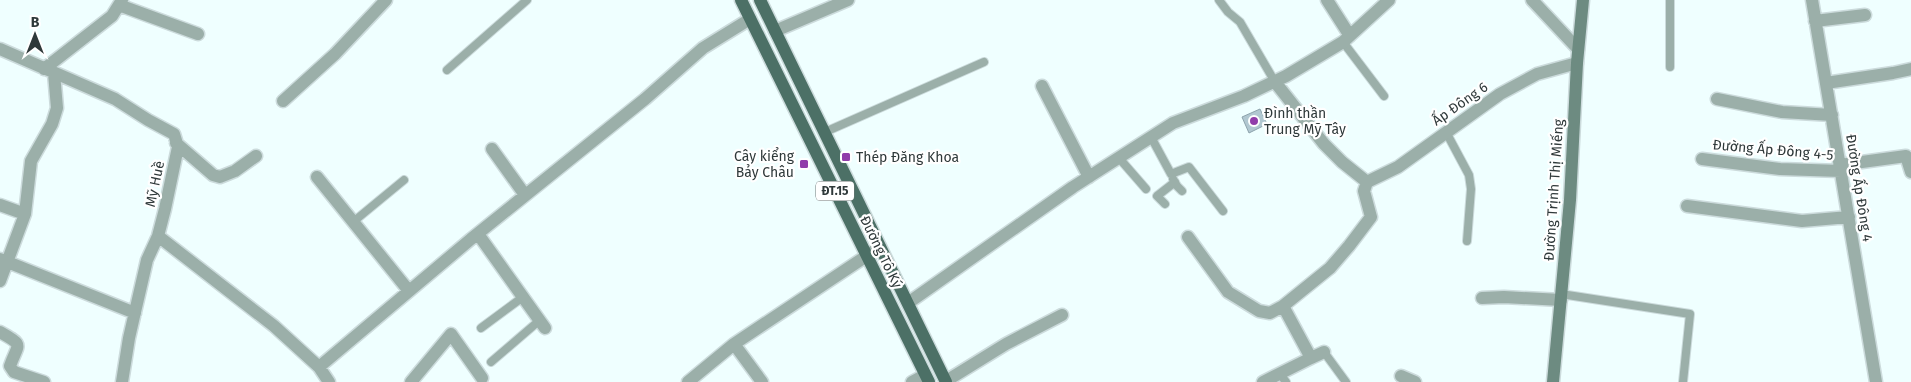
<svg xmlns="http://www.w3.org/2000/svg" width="1911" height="382" font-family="'Fira Sans',sans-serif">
  <rect width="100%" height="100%" fill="#efffff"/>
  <!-- building -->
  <path fill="#b1c8d1" stroke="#8da3ac" d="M1260,109L1267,124L1249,133L1242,117Z"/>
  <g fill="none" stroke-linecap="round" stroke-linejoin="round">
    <!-- service casing -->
    <g stroke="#ccdbdc" stroke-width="10">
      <path id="service" d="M1219,0L1228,12L1240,22L1275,82
        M1670,0V67
        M1343,42L1384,96
        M447,70L527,0
        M825,132L984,62
        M1446,132L1469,175L1471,189L1467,241
        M1151,137L1171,174L1189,167L1223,211
        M1119,158L1146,189
        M1173,179L1177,186L1182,191
        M1165,204L1157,196L1175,182
        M353,222L404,180
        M1561,294L1690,314L1683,382
        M481,328L523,297
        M1324,352L1346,382
        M491,362L540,320
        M1280,374L1286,382"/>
    </g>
    <!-- minor casing -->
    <g stroke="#ccdbdc" stroke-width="15">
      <path id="minor" d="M1327,0L1350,36
        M1532,0L1578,49
        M1812,0L1876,382
        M119,5L198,34
        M1815,21L1865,15
        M775,31L848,0
        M0,49L115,99L148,120L174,134L178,147L165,209L158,236L147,260L129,338L122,382
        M44,69L112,16L122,0
        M1275,82L1324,144L1342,162L1367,182
        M1826,83L1893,73L1911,69
        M1042,86L1089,177
        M1717,99L1782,112L1832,115
        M283,101L335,54L386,0
        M176,143L213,175L220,177L235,171L256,156
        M492,149L525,195
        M1702,159L1780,169L1841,171
        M1840,165L1906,156L1911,172
        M317,177L409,291
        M1367,182L1398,167L1500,94L1537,74L1577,63
        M0,205L25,214L31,161L52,124L57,108L54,73
        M1687,206L1802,221L1849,217
        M478,234L545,328
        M158,236L274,326L319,367L329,382
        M1188,237L1228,292L1259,311L1270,313L1283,306
        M0,259L135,313
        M0,281L25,214
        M1482,298L1504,297L1561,300
        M908,303L1073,187L1173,123L1244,96L1286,76L1343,42L1389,0
        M0,332C25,346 18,343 10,366L14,372L44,382
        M734,344L762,382
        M1311,358L1324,352
        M319,367L471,239L645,99L703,48L750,19
        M1401,376L1415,382
        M946,381L1006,344L1062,315
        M411,382L451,334L482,378
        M688,382L734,344L880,247
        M912,382L925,375
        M1263,382L1311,358L1283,306L1330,268L1349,246L1371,217L1364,191L1367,182"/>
    </g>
    <!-- secondary casing -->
    <g stroke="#ccdbdc" stroke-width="15">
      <path id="secondary" d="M1553,382L1570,200L1577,63L1583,0"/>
    </g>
    <!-- primary casing -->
    <g stroke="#ccdbdc" stroke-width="15">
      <path id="primary" d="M741,0L929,382
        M760,0L946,382"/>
    </g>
    <!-- service -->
    <use href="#service" stroke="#9bafa9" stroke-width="8"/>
    <!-- minor -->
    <use href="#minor" stroke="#9bafa9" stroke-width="12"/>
    <!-- secondary -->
    <use href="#secondary" stroke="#6d8b81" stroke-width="12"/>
    <!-- primary -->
    <use href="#primary" stroke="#4c7066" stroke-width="12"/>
  </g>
  <!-- markers -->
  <g fill="#913caa" stroke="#fff" stroke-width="2">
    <circle cx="1254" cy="121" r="5"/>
    <rect x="841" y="152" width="10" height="10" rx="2.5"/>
    <rect x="799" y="159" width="10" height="10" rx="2.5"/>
  </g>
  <g text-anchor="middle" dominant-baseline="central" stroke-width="4.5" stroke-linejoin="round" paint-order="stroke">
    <!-- shield labels -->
    <rect fill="#fff" stroke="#6d7475" stroke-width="1" x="816" y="181.5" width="38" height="19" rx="4"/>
    <g font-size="12" font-weight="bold" fill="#2f393a">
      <text x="835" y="191">ĐT.15</text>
    </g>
    <!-- street labels -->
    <g font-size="14" fill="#2f393a" stroke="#fff">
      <text transform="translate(1460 104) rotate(-35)">Ấp Đông 6</text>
      <text transform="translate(1773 150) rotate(5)">Đường Ấp Đông 4-5</text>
      <text transform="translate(155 184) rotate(-78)">Mỹ Huề</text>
      <text transform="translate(1859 188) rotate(81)">Đường Ấp Đông 4</text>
      <text transform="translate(1554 190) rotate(-86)">Đường Trịnh Thị Miếng</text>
      <text transform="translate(881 252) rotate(64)">Đường Tô Ký</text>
    </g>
    <!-- poi labels -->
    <g font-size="14" fill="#2f393a" stroke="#fff" text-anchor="start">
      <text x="1264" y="113">Đình thần<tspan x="1264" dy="16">Trung Mỹ Tây</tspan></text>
      <text x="794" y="156" text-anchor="end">Cây kiểng<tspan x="794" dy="16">Bảy Châu</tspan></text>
      <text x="856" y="157">Thép Đăng Khoa</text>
    </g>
  </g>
  <!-- north arrow -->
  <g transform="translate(35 35)" stroke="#ffffff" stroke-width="4" paint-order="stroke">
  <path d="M0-4L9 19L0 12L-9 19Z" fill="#2f393a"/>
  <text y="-8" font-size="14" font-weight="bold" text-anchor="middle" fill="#2f393a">B</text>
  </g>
</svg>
